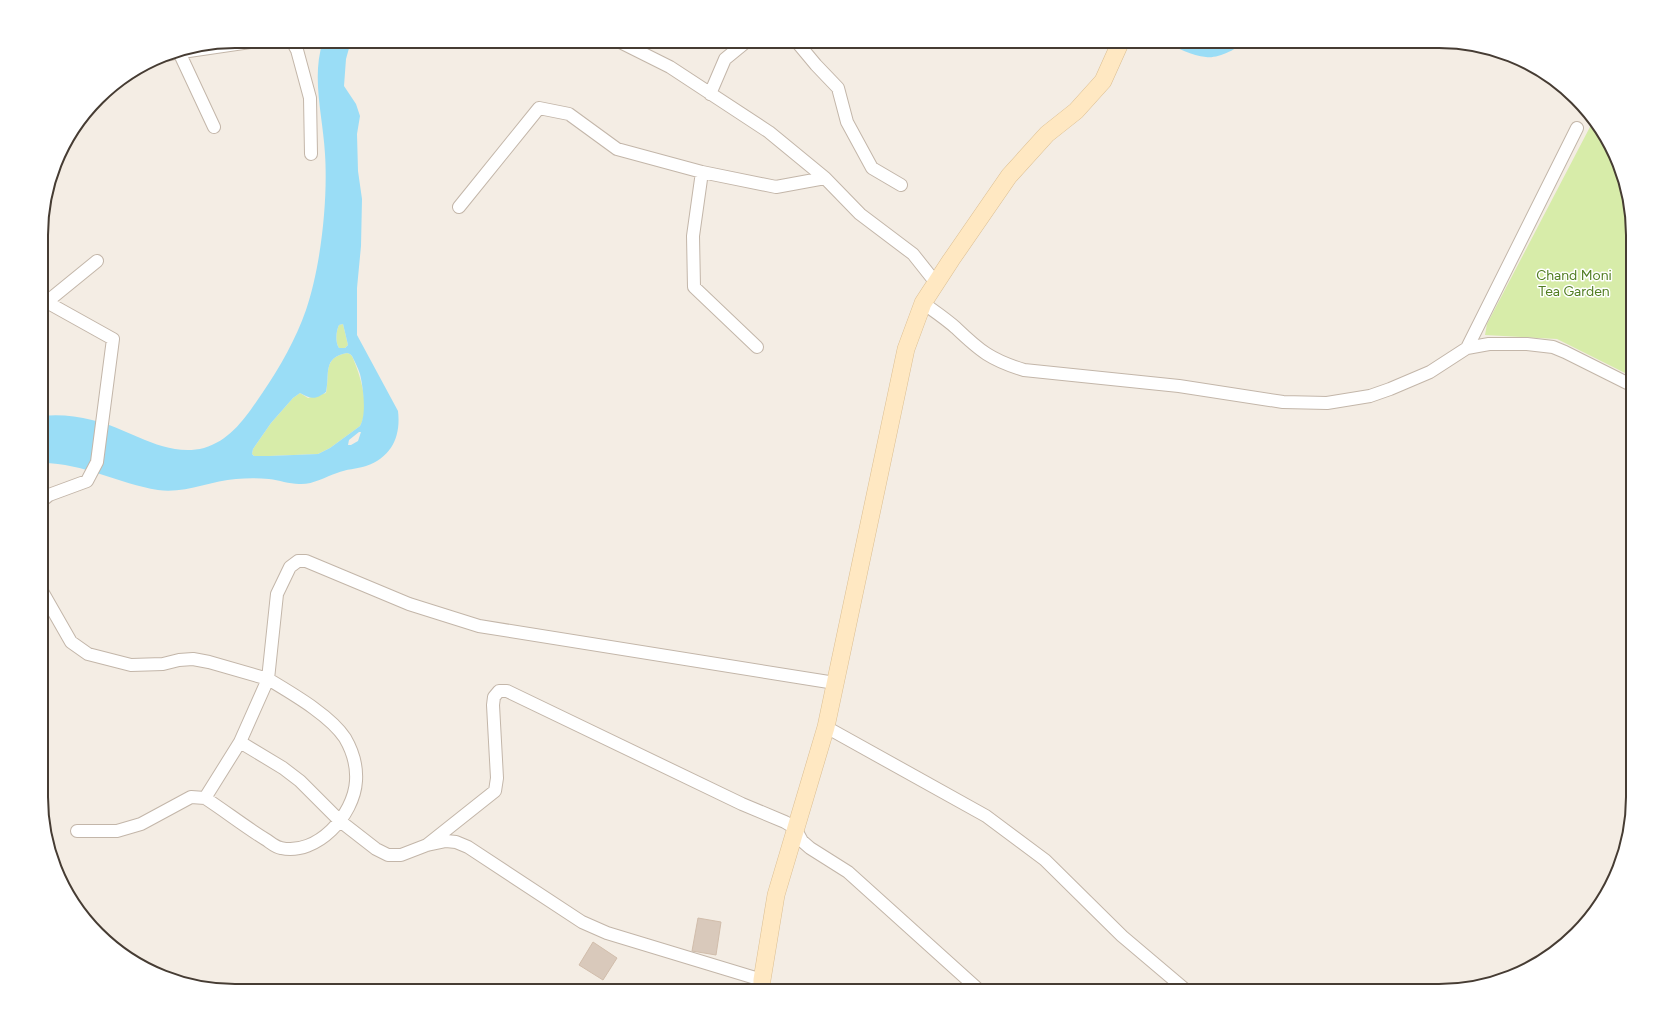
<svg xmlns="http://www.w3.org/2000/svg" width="1674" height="1032" font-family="Figtree,sans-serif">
  <rect width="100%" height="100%" fill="#f4ede4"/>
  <!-- green -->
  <path fill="#d7eca9" d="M1591,125L1599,130L1607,138L1626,185L1633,223V377L1557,339L1485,335L1487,324Z
    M343,324L348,345L345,348H339C335,342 336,331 339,325Z
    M347,353L350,354L352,356C360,374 371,408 360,426L330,448L318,454L269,456H254L252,454L253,449L271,423L293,398L300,393L308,398L326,393C330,375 322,357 347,353Z"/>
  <!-- water -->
  <path fill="#9addf6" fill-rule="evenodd" d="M323,41H351L346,59L344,86L356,104L360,116L357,134L358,171L362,199L361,246L357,288V335L398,411C401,436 392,457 366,466C357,469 346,469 337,473C325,477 312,485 299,484C289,484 279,480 269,479C258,478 247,478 236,479C210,481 184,494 158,490C119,484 83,463 43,463V416C58,414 76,416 92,420C129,428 164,458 204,448C232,440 248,414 263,392C280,367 296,339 306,310C321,266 328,200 325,154C323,116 311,78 323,41ZM343,324L348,345L345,348H339C335,342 336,331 339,325ZM347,353L350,354L352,356C355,362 358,368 360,374C363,387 367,414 360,426L330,448L318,454L269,456H254L252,454L253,449L271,423L293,398L300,393C311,399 315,400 326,392C330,375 322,357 347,353ZM359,432H361L358,441L351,445H348L349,440Z
    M1165,41H1245C1238,49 1217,59 1206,57C1192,56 1177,48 1165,41Z"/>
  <!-- building -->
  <path fill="#d9c9bb" stroke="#d1bdab" d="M698,918L721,922L716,955L692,951Z
    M593,942L617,958L603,980L579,965Z"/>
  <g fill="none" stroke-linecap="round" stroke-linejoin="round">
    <!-- street casing -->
    <g stroke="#c3b6a9" stroke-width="14">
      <path id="street" d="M292,41L297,50L310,98L311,154
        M618,41L670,67L769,132L825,178L860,214L913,254L936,283
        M796,41L816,65L838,88L847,122L872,168L901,185
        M179,52L214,127
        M182,52L257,41
        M161,56L171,54
        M710,94L725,59L747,41
        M702,172L693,236L694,287L757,347
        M459,207L539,108L569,114L617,149L702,172L776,187L825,178
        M43,300L113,339L97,462L87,481L49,495L43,500
        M923,303C934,311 946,319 956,328C980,351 991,360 1024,370L1179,386L1283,402L1327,403L1370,396L1390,389L1430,372L1467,348L1489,344H1527L1553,347L1565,352L1633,386
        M43,305L97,261
        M1467,348L1577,128
        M43,593L71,642L88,654L131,665L163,664L179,660L193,659L209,662L268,679L277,594L290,567L298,561H306L409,604L479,626L835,683
        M826,727L986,816L1045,860L1122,936L1187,991
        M240,742L283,768L300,781L340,821L376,849L388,855H401L427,845L446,841L456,842L468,847L582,922L607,933L762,980
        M77,831H117L141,824L191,797L205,798C225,811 244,826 265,839C270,842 275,847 281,848C317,856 354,815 356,781C357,766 352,750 345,738C330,715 291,693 268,679L240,742L205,798
        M427,845L495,791L497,778L493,705L494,697L499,691H507L742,804L785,822L795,828L802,841L810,848L848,872L980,991"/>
    </g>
    <!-- secondary casing -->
    <g stroke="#dbbe91" stroke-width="18">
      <path id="secondary" d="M762,991V980L776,895L826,727L906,349L923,303L951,260L1009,176L1047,134L1076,111L1103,81L1121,41"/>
    </g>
    <!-- street -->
    <use href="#street" stroke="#fff" stroke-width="12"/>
    <!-- secondary -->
    <use href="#secondary" stroke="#ffe8c2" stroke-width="17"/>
  </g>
  <g text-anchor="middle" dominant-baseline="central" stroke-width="3" stroke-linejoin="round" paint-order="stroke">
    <!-- park labels -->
    <g font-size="14" fill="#517d22" stroke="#fff">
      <text x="1574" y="275">Chand Moni<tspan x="1574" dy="16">Tea Garden</tspan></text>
    </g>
  </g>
  <!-- crop -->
  <path d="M0 0H1674V1032H0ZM235 48H1439A187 187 0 0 1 1626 235V797A187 187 0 0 1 1439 984H235A187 187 0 0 1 48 797V235A187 187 0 0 1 235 48Z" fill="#fff" fill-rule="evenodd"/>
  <path fill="none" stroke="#463c33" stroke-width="2" d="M235 48H1439A187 187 0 0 1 1626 235V797A187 187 0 0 1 1439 984H235A187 187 0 0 1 48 797V235A187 187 0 0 1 235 48Z"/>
</svg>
